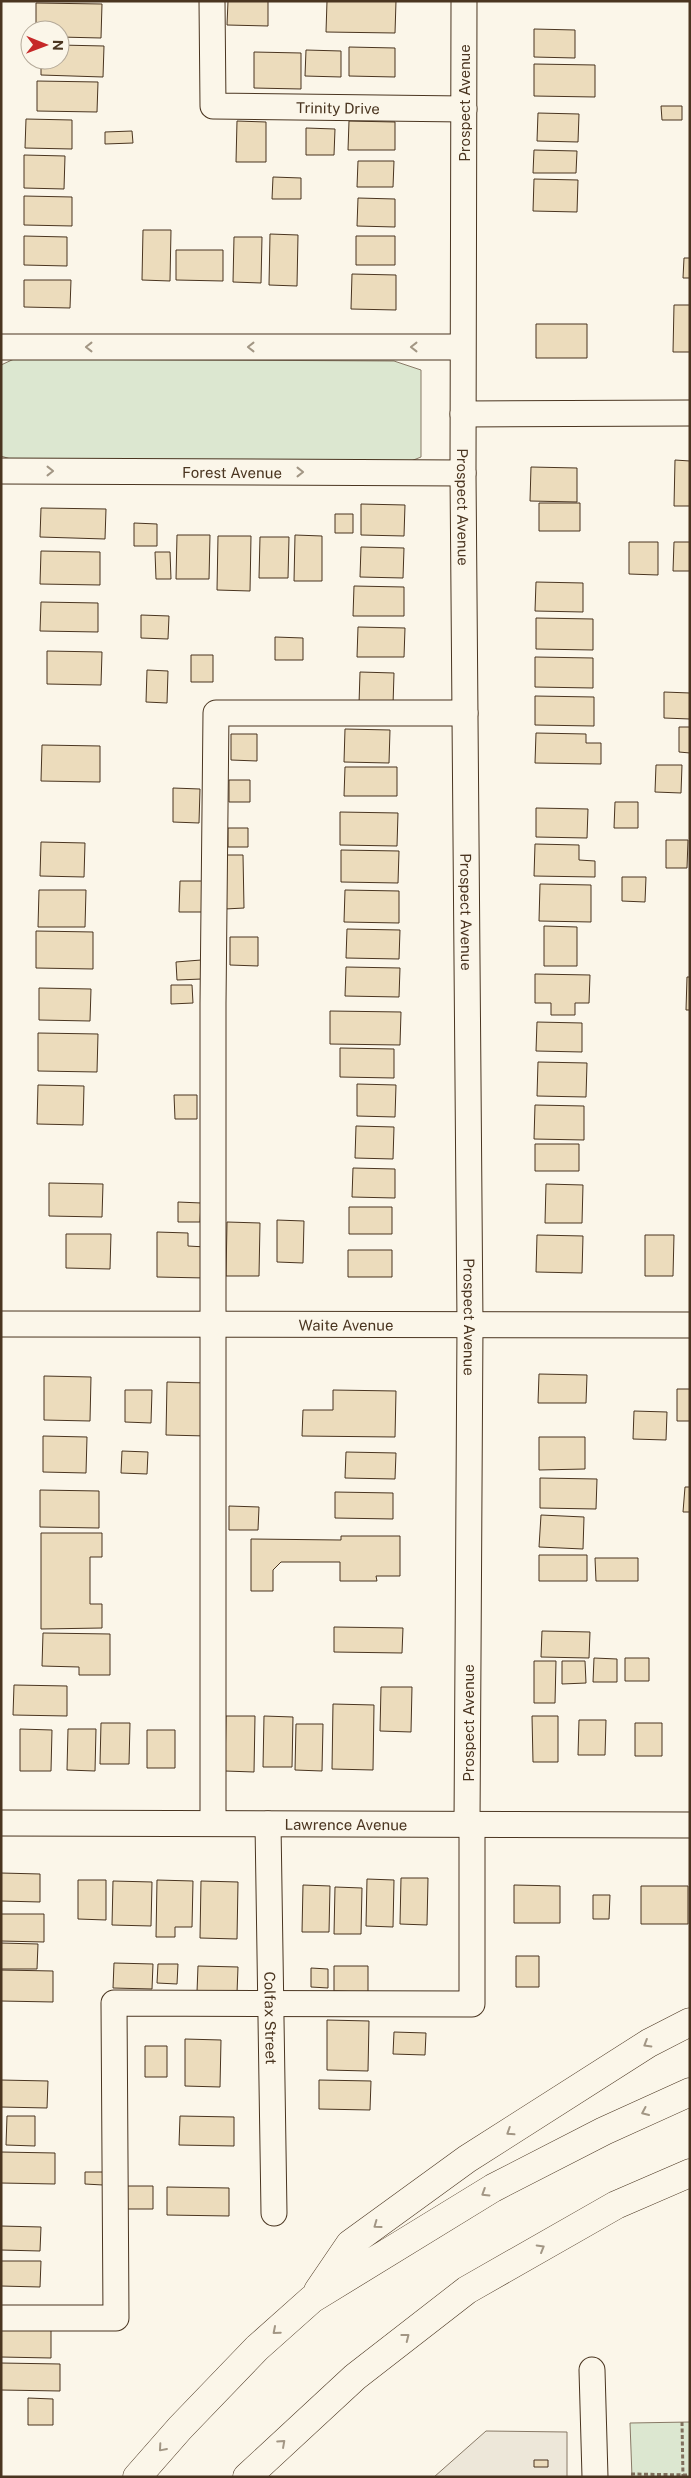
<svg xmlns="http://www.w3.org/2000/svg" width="691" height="2478" font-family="'Public Sans',sans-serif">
  <rect width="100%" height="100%" fill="#fbf6e9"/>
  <!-- green -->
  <path fill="#dce7d0" stroke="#887966" d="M14,359L394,361L421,370V457L401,465L20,462L1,456V365Z
    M690,2422V2477H632L630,2423Z"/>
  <!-- parking -->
  <path fill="#ede7d9" stroke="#887966" d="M486,2431L567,2432V2477H434Z"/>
  <!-- building -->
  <path fill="#ecdcbc" stroke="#4a3520" d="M228,1H268V26L227,25Z
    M327,1H396L395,33L326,32Z
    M36,3L102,4L101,38L60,37V30H36Z
    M534,29L575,30V58L534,57Z
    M60,45L104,46L103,77L41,75V60H60Z
    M349,47L395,48V77L349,76Z
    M306,50L341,51V77L305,76Z
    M254,52L301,53V89L254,88Z
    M534,64L595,65V97L534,96Z
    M37,81L98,82L97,112L37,111Z
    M661,106H682V120H662Z
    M538,113L579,114L578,142L537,141Z
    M26,119L72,120V149L25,148Z
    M237,121L266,122V162H236Z
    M349,121L395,122V150H348Z
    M306,128L335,129L334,155H306Z
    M132,131L133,143L105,144V132Z
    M534,150L577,151L576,173H533Z
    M24,155L65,156L64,189L24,188Z
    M358,161H394L393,187H357Z
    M273,177L301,178V199H272Z
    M534,179L578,180L577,212L533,211Z
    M24,196L72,197V226L24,225Z
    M358,198L395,199V227L357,226Z
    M143,230H171L170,281L142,280Z
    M270,234L298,235L297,286L269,285Z
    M24,236L67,237V266L24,265Z
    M356,236H395V265H356Z
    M234,237H262L261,283L233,282Z
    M176,250H223V281L176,280Z
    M684,258H690V278H683Z
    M352,274L396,275V310L351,309Z
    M24,280H71L70,308L24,307Z
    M674,305H690V352H673Z
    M536,324H587V358H536Z
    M675,460L690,461V506H674Z
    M531,467L577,468V502L530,501Z
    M539,503H580V531H539Z
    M361,504L405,505L404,536L361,535Z
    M41,508L106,509L105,539L40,537Z
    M335,514H353V533H335Z
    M134,523L157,524V546H134Z
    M177,535H210L209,579H176Z
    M295,535L322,536V581H294Z
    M218,536H251L250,591L217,590Z
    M260,537H289L288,578H259Z
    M629,542H658V575L629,574Z
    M674,542H690V571H673Z
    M361,547L404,548L403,578L360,577Z
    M41,551L100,552V585L40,584Z
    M155,552H170L171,579H156Z
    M536,582L583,583V612L535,611Z
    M354,586L404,587V616H353Z
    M41,602L98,603V632L40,631Z
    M141,615L169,616L168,639L141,638Z
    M536,618L593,619V650L536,649Z
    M358,627L405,628L404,657H357Z
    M275,637L303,638V660H275Z
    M47,651L102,652L101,685L47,684Z
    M191,655H213V682H191Z
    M535,657L593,658V688L535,687Z
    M147,670L168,671L167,703L146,702Z
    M360,672L394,673L393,705L359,704Z
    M664,692L690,693V719L664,718Z
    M535,696L594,697V726L535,725Z
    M679,727H690V753L679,752Z
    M345,729L390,730L389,763L344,762Z
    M536,733L586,734V743H601V764L535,763Z
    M231,734H257V761L231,760Z
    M42,745L100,746V782L41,781Z
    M656,765H682L681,793L655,792Z
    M345,767H397V796H344Z
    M229,780H250V802H229Z
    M173,788L200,789L199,823L173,822Z
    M615,802H638V828H614Z
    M536,808L588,809L587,838L536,837Z
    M340,812L398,813L397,846L340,845Z
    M228,828H248V847H228Z
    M666,840H688L687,868H666Z
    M41,842L85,843L84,877L40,876Z
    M535,844L579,845V860L595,861V877L534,876Z
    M341,850L399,851L398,883L341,882Z
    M224,855H243L244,908L225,909Z
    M622,877H646L645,902L622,901Z
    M180,881H203L202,912H179Z
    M540,884L591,885V922L539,921Z
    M39,890H86L85,927H38Z
    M345,890L399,891V923L344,922Z
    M544,926L577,927V966H544Z
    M347,929L400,930L399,959L346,958Z
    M36,931L93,932V969L36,968Z
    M230,937H258V966L230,965Z
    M201,960L202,979L177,980L176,962Z
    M346,967L400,968L399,997L345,996Z
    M535,974L590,975L589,1003H575V1015H551V1003H535Z
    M687,977H690V1010H686Z
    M171,985H192L193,1003L171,1004Z
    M39,988L91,989L90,1021L39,1020Z
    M330,1011L401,1012L400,1045L330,1044Z
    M537,1022L582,1023V1052L536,1051Z
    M38,1033L98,1034L97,1072L38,1071Z
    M340,1048L394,1049V1078L340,1077Z
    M538,1062L587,1063L586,1097L537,1096Z
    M357,1084L396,1085L395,1117L357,1116Z
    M38,1085L84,1086L83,1125L37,1124Z
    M174,1095H197V1119H175Z
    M535,1105L584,1106V1140L534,1139Z
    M356,1126L394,1127L393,1159L355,1158Z
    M535,1144H579V1171H535Z
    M353,1168L395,1169V1198L352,1197Z
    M49,1183L103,1184L102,1217L49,1216Z
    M546,1184L583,1185L582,1223H545Z
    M178,1202L201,1203L200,1222H178Z
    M349,1207H392V1234H349Z
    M277,1220L304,1221L303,1263L277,1262Z
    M227,1222L260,1223L259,1276H226Z
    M157,1232L188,1233V1246L206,1247L205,1278L157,1277Z
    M66,1234H111L110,1269L66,1268Z
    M537,1235L583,1236L582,1273L536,1272Z
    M645,1235H674L673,1276H645Z
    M348,1250H392V1277H348Z
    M539,1374L587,1375L586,1403H538Z
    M44,1376L91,1377L90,1421L44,1420Z
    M167,1382L207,1383L206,1436L166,1435Z
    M677,1389H690V1421H677Z
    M125,1390H152L151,1423L125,1422Z
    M333,1390L396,1391L395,1437L302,1436L303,1410H333Z
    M634,1411L667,1412L666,1440L633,1439Z
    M43,1436L87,1437L86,1473L43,1472Z
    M539,1437H585V1469L539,1470Z
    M122,1451L148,1452L147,1474L121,1473Z
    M346,1452L396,1453L395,1479L345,1478Z
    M540,1478L597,1479L596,1509L540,1508Z
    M685,1487H690V1512H683Z
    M40,1490L99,1491V1528L40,1527Z
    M335,1492L393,1493V1519L335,1518Z
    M229,1506L259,1507L258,1530H229Z
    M541,1515L584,1517L583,1549L539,1547Z
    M41,1533H102V1557H90V1604H102V1628L41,1629Z
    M341,1536H400V1576H376L377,1581H340V1562H281L273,1570V1591H251V1539L341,1540Z
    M539,1555H587V1581H539Z
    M595,1558H638V1581H596Z
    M334,1627L403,1628L402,1653L334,1652Z
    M542,1631L590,1632L589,1658L541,1657Z
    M43,1633L110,1634V1675H79V1667L42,1666Z
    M594,1658L617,1659V1682H593Z
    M625,1658H649V1681H625Z
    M534,1661H556L555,1703H534Z
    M562,1661H585L586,1683L562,1684Z
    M14,1685L67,1686V1716L13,1715Z
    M381,1687H412L411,1732L380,1731Z
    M333,1704L374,1705L373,1770L332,1769Z
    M226,1716H255L254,1772L225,1771Z
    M264,1716L293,1717L292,1767H263Z
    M532,1716H558V1762H533Z
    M579,1720H606L605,1755H578Z
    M101,1723H130L129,1764H100Z
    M635,1723H662V1756H635Z
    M296,1724H323L322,1771L295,1770Z
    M20,1729L52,1730L51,1771H20Z
    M68,1729H96L95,1771L67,1770Z
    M147,1730H175V1768H147Z
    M1,1873L40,1874V1902L1,1901Z
    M401,1878H428L427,1925L400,1924Z
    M367,1879L394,1880L393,1927L366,1926Z
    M78,1880H106V1920L78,1919Z
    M157,1880L193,1881L192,1927H175V1937H156Z
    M113,1881L152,1882L151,1926L112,1925Z
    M201,1881L238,1882L237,1939L200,1938Z
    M303,1885L330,1886L329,1932H302Z
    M514,1885L560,1886V1923H514Z
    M641,1886H688V1924H641Z
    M335,1887L362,1888L361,1934H334Z
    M593,1895H610L609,1919H593Z
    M1,1914H44V1942L1,1941Z
    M1,1943L38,1944L37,1969H1Z
    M516,1956H539V1987H516Z
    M114,1963L153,1964L152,1989L113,1988Z
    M158,1964H178L177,1984L157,1983Z
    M198,1966L238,1967L237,1993L197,1992Z
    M334,1966H368V1992L334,1991Z
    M311,1968L328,1969V1988L311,1987Z
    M1,1970L53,1971V2002L1,2001Z
    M327,2020L369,2021L368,2071L327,2070Z
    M394,2032L426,2033L425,2055L393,2054Z
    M185,2039L221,2040L220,2087L185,2086Z
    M145,2046H167V2077H145Z
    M1,2080L48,2081L47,2108L1,2107Z
    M319,2080L371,2081L370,2110L319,2109Z
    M7,2116H35V2146L6,2145Z
    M180,2116L234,2117V2146L179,2145Z
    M1,2152L55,2153V2184L1,2183Z
    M85,2172H103V2185L85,2184Z
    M125,2186H153V2209H125Z
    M167,2187L229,2188V2216L167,2215Z
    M1,2226L41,2227L40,2251L1,2250Z
    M1,2261H41L40,2287L1,2286Z
    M1,2327L51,2328V2358L1,2357Z
    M1,2363L60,2364V2391L1,2390Z
    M28,2398L53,2399V2425H28Z
    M534,2460H548V2467H534Z"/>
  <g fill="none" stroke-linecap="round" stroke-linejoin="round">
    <!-- minor casing -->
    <g stroke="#4a3520" stroke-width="27">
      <g id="minor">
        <path id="s1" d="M212,1L213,106L464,109"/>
        <path id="s2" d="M464,1L463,473L470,1325L467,1824"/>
        <path d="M1,347H462"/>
        <path d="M463,414L690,413"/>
        <path id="s3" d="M1,471L463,473"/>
        <path id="s4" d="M1,1324L690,1325"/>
        <path id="s5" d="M1,1823L690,1825"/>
        <path d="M213,1823V1004L216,713H465"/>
        <path id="s6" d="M268,1824L274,2213"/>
        <path d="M1,2318H116L114,2003L472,2004V1824"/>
        <path d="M592,2370L595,2477"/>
      </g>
    </g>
    <!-- highway casing -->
    <g stroke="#4a3520" stroke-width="29">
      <path id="highway" d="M318,2291L350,2244L467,2159L649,2043L690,2022
        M137,2477L180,2428L257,2348L312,2299L493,2188L604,2131L690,2092
        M247,2477L355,2377L467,2290L616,2205L690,2173"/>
    </g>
    <!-- path -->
    <path stroke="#7f6f5c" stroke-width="3" stroke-dasharray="4 2.5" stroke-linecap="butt" d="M682,2422L683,2477
      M631,2474L690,2475"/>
    <!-- minor -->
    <use href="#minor" stroke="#fbf6e9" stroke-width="25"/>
    <!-- highway -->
    <use href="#highway" stroke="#fbf6e9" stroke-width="28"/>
  </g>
  <!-- one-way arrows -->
  <defs><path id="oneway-chevron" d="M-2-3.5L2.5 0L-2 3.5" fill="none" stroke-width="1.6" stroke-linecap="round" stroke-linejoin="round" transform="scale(1.25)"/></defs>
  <g stroke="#a29684">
    <use href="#oneway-chevron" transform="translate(89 347) rotate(-180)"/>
    <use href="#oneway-chevron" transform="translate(251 347) rotate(-180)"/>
    <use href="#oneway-chevron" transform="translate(414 347) rotate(-180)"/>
    <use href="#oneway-chevron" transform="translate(50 471)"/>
    <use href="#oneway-chevron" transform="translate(300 472)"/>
    <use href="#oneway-chevron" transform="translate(647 2044) rotate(149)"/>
    <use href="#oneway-chevron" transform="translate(645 2112) rotate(156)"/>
    <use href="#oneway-chevron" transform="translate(510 2132) rotate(147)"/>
    <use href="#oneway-chevron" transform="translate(485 2193) rotate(148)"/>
    <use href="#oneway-chevron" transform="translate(377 2225) rotate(144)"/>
    <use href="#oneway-chevron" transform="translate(541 2248) rotate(-30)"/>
    <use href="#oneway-chevron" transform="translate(276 2331) rotate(139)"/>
    <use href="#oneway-chevron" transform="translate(406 2337) rotate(-38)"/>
    <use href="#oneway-chevron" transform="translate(282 2443) rotate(-42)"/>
    <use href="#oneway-chevron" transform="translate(162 2448) rotate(131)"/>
  </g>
  <g text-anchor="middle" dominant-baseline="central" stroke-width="4" stroke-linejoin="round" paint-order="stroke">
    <!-- street labels -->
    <g font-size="15" fill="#4a3520" stroke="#fbf6e9">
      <text transform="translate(464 103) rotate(-90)">Prospect Avenue</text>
      <text stroke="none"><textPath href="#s1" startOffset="230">Trinity Drive</textPath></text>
      <text stroke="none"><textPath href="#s3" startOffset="231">Forest Avenue</textPath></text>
      <text stroke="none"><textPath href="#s2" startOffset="506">Prospect Avenue</textPath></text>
      <text stroke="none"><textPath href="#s2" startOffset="911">Prospect Avenue</textPath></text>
      <text stroke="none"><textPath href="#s2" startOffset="1316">Prospect Avenue</textPath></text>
      <text stroke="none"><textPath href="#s4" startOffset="345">Waite Avenue</textPath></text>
      <text transform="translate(468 1723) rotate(-90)">Prospect Avenue</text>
      <text stroke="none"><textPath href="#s5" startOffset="345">Lawrence Avenue</textPath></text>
      <text stroke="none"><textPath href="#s6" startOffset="194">Colfax Street</textPath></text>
    </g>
  </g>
  <!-- border -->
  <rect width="691" height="2478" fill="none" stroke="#4a3520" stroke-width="5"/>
  <!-- north arrow -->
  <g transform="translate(45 45) rotate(91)"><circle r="24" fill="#fbf6e9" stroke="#b4a999"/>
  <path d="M0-4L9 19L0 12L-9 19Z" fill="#c62828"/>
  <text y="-8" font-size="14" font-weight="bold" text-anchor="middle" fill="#4a3520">N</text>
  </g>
</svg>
